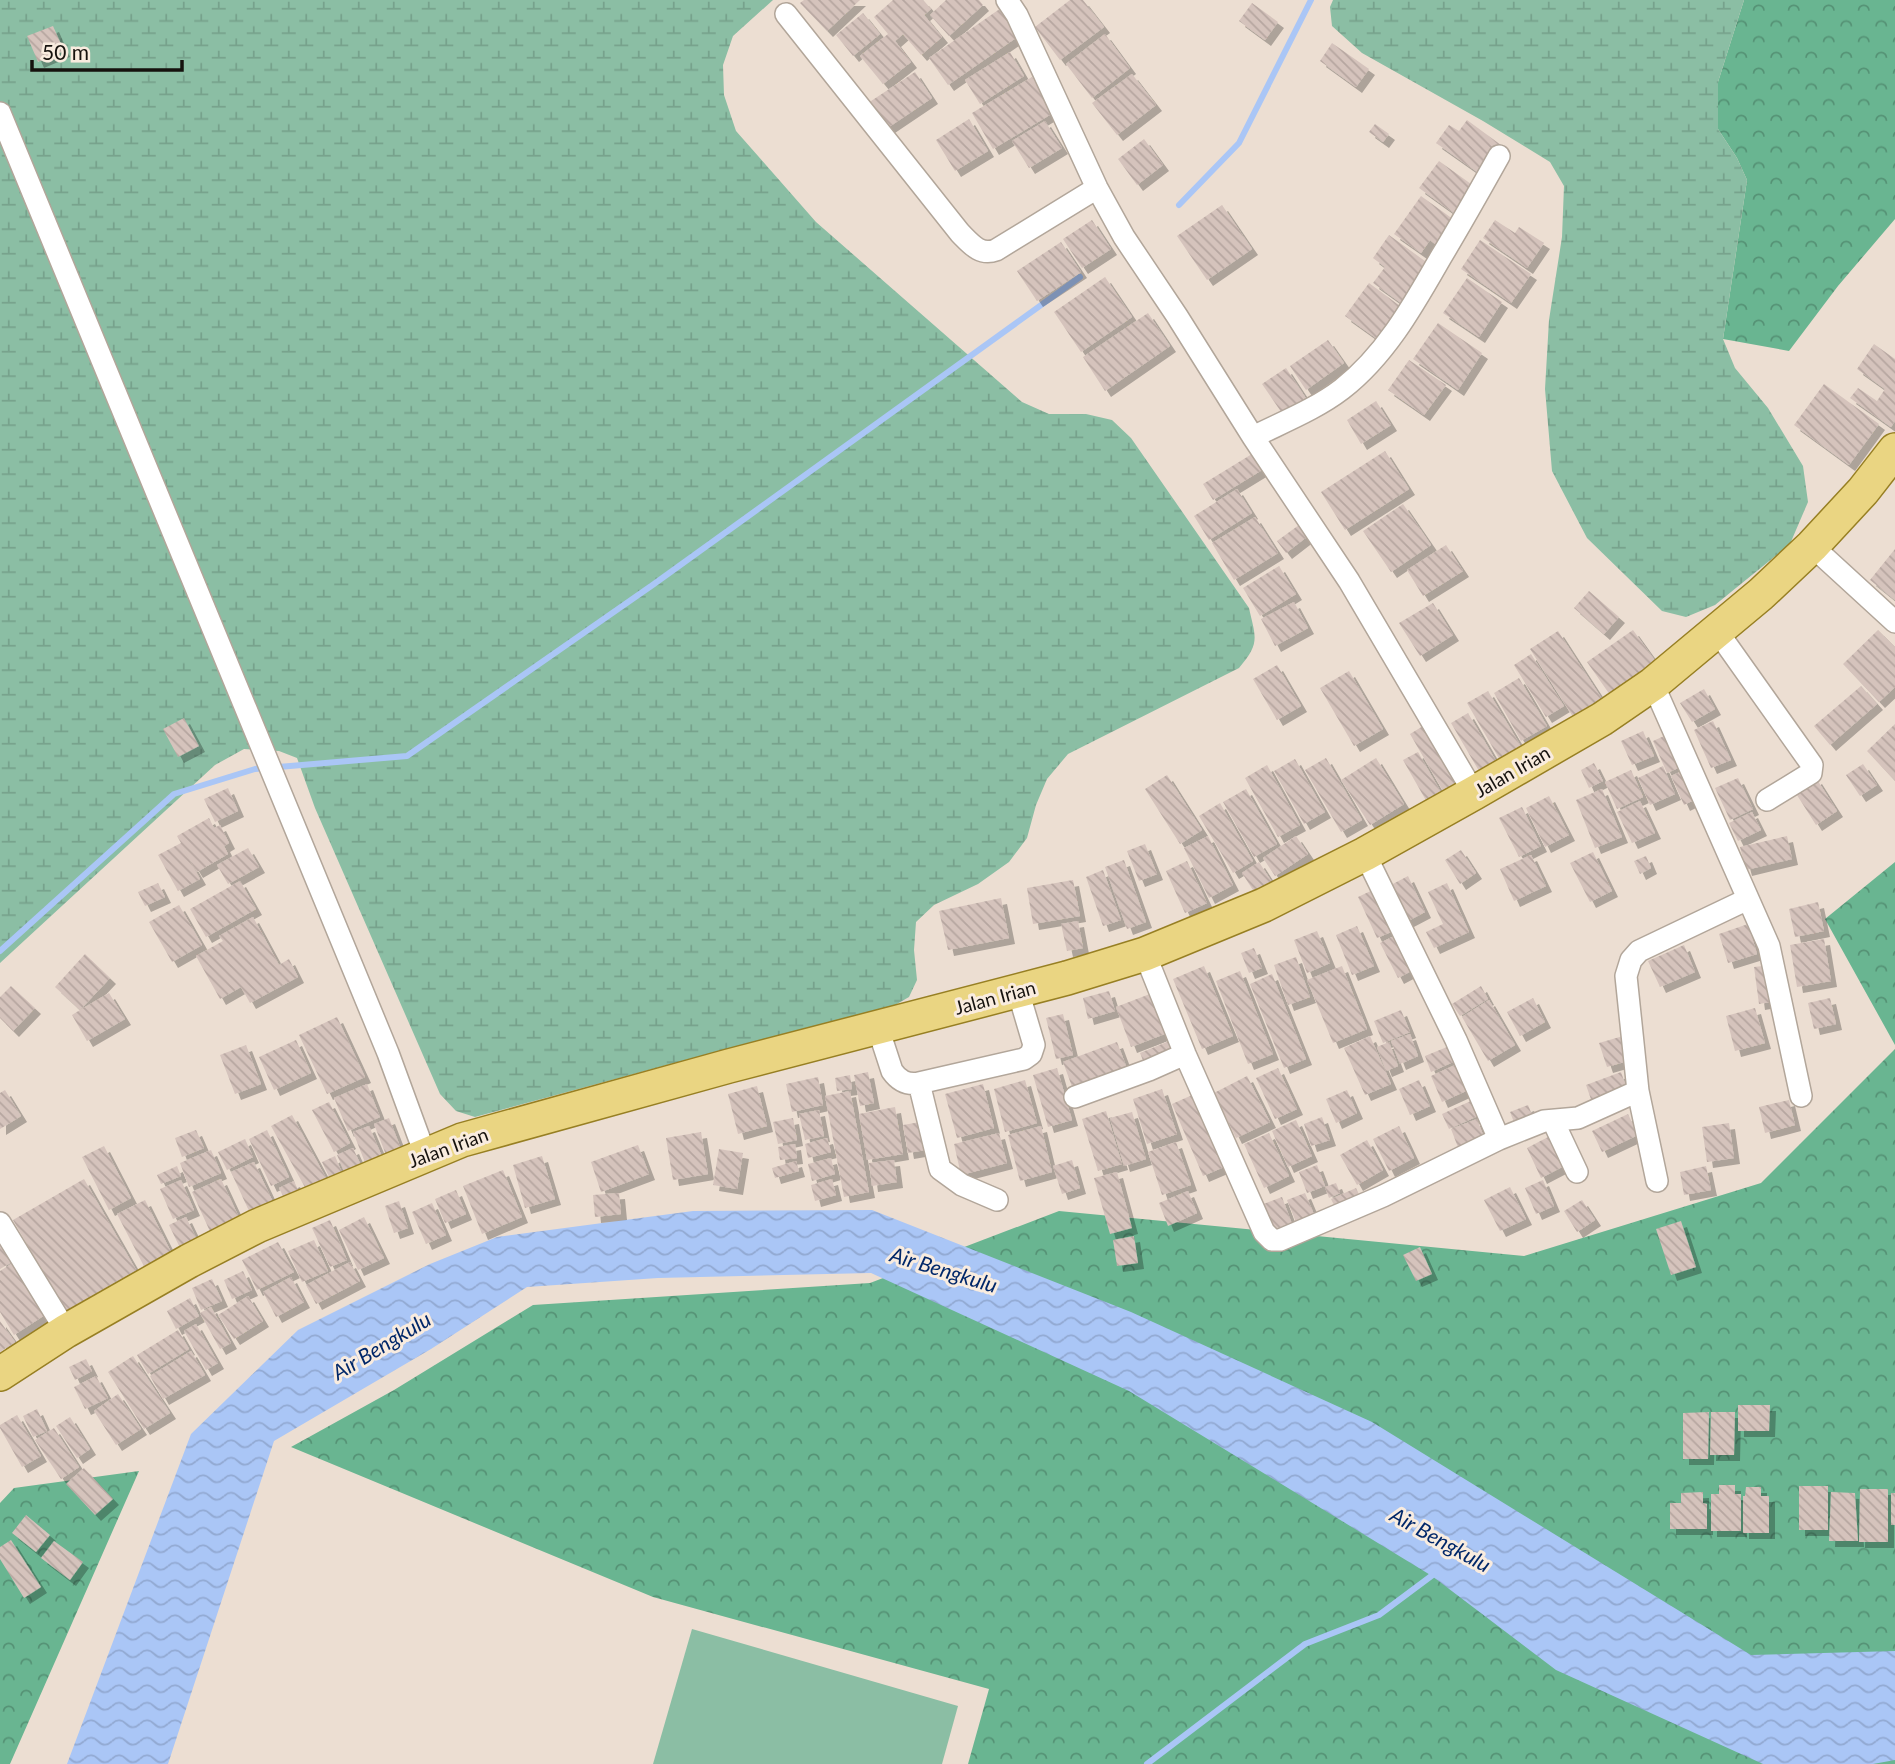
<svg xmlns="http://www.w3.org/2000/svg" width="1895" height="1764" font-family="Lato,sans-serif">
  <defs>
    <pattern id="forest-crowns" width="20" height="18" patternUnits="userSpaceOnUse" patternTransform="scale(1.75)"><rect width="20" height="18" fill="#69b591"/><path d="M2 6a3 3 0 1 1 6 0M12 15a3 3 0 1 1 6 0" fill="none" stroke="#559275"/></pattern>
    <pattern id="wetland-marsh" width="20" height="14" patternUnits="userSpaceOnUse" patternTransform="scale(1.75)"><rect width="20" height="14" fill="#8bbea4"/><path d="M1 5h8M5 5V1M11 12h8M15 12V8" fill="none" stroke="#77a28c"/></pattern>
    <pattern id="water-waves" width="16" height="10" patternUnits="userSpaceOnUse" patternTransform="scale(1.75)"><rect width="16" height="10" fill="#aac6f6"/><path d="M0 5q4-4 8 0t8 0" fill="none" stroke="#92a9d2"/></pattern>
    <pattern id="building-back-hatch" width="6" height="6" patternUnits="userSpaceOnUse" patternTransform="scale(1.75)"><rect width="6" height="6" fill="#d5c3bc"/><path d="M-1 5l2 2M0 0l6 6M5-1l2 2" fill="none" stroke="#b6a6a0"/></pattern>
    <filter id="shadow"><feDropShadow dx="6" dy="6" stdDeviation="0" flood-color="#0004"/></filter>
  </defs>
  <rect width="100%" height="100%" fill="#ecded2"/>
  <!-- forest -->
  <path fill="url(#forest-crowns)" d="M1744,0H1895V219L1838,286L1789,351L1723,339L1747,180L1737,158L1718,129V82Z
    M1895,862V1045L1825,919Z
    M1895,1049V1764H968L989,1689L653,1597L291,1447L394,1390L533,1305L870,1283L1059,1211L1524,1256L1761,1183Z
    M139,1471L10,1764H0V1503L14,1488Z"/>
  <!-- wetland -->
  <path fill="url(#wetland-marsh)" d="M0,0H773L733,36L723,65L724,95L736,131L816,222L1022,402L1049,414H1086L1112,420L1131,438L1249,608C1256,639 1260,643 1239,668L1068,754L1047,779L1036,805L1027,838L1009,862L978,884L934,905L916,922L914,950L917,980L909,997L883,1012L730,1048L475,1117L456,1111L440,1094L315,808L297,758L279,751L244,749L215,765L0,963Z
    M1333,0H1744L1718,82V129L1737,158L1747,180L1723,339L1735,368L1768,408L1803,466L1808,502L1790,544L1715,605L1686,617L1662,611L1587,538L1552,471L1545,389L1549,320L1562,237L1564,186L1550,162L1483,121L1362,53L1332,26L1330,7Z"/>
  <!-- park -->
  <path fill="#8bbea4" d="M692,1629L958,1706L942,1764H653Z"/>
  <!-- water -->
  <path fill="url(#water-waves)" d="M872,1210L1131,1312L1372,1422L1751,1655L1895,1651V1760L1873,1764H1763L1556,1670L1432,1576L1129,1391L871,1273L658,1278L527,1287L431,1349L274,1441L168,1764H67L191,1434L298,1330L430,1264L497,1237L693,1211Z"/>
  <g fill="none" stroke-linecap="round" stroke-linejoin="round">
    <!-- stream -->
    <path stroke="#aac6f6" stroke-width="6" d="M1179,205L1239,143L1311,0
      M0,951L174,794L255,769L407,756L654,584L1080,277
      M1147,1764L1305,1644L1379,1615L1438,1571"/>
  </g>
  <!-- building -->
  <path fill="url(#building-back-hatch)" filter="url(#shadow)" d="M804,0H860L827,31L800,3Z
    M893,0H923L931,9L924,15L942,37L921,55L903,34L895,41L911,62L883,84L860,56L888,34L874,17Z
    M946,0H979L983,5L949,36L930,15Z
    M1070,0H1083L1104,27L1060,60L1035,27Z
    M1252,3L1278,22L1265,40L1239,21Z
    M1004,6L1023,33L948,85L929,58Z
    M863,13L880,34L853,56L836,35Z
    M53,26L64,51L38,62L27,36Z
    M1105,34L1130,68L1092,98L1066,64Z
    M1332,43L1369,69L1356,87L1320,61Z
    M1010,52L1024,76L980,104L965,80Z
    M915,72L932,98L886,129L868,103Z
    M1132,74L1156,105L1117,135L1092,103Z
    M1032,77L1053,113L993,149L972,113Z
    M969,119L988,151L955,171L936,140Z
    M1467,120L1501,145L1480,174L1436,143L1449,125L1459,131Z
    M1045,121L1062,148L1029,168L1012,141Z
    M1375,124L1389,134L1383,142L1369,132Z
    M1144,139L1163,165L1137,185L1118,159Z
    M1439,161L1478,189L1458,216L1419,188Z
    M1421,196L1457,222L1439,247L1430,240L1421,253L1394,234Z
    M1222,205L1252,249L1207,280L1177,236Z
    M1092,220L1111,249L1082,268L1063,239Z
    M1495,220L1515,233L1519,227L1544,243L1527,268L1483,238Z
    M1389,235L1429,264L1401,303L1373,283L1385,267L1373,258Z
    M1480,240L1531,274L1511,303L1461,269Z
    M1061,242L1081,272L1037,301L1017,271Z
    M1105,277L1132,317L1081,352L1054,312Z
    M1467,278L1502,302L1479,337L1443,313Z
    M1369,283L1404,309L1380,341L1345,316Z
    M1148,313L1170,346L1105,391L1083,357Z
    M1438,323L1482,353L1458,390L1413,359Z
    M1328,340L1344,363L1306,390L1290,366Z
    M1874,344L1895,359V421L1891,427L1850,398L1858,388L1877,401L1885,389L1857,369Z
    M1409,360L1446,385L1424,415L1388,390Z
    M1286,368L1309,403L1286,419L1262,384Z
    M1824,384L1879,424L1849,465L1794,425Z
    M1376,401L1391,425L1361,444L1347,420Z
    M1385,451L1409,489L1345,530L1321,492Z
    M1252,454L1262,470L1213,500L1203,484Z
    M1237,489L1252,513L1209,540L1194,516Z
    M1403,504L1431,545L1391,572L1363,531Z
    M1255,517L1278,553L1234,580L1212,543Z
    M1299,525L1308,536L1286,553L1277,541Z
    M1446,545L1463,571L1423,596L1407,570Z
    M1895,549V600L1870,580Z
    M1279,566L1296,594L1260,616L1243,588Z
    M1589,591L1619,617L1604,634L1574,608Z
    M1294,602L1308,628L1275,646L1261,619Z
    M1433,603L1453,635L1420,656L1399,623Z
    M1633,630L1661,669L1615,702L1587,662Z
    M1878,630L1895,647V687L1879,702L1843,664Z
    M1558,631L1604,702L1575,720L1530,649Z
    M1531,654L1564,706L1546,717L1514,665Z
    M1277,665L1301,706L1277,720L1253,679Z
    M1349,671L1383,729L1354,746L1320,688Z
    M1519,678L1547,726L1521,741L1494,693Z
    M1861,686L1877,704L1830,745L1814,726Z
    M1704,689L1715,709L1692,722L1680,703Z
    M1488,691L1526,755L1504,767L1467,703Z
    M1468,713L1496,761L1479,771L1451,723Z
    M184,718L199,746L178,757L163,729Z
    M1713,721L1731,760L1711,768L1694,730Z
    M1428,723L1461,781L1443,791L1410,734Z
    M1895,724V781L1867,751Z
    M1643,731L1654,756L1632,765L1621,741Z
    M1673,732L1687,764L1667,773L1653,741Z
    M1418,752L1443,796L1428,804L1403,760Z
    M1326,758L1362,820L1341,832L1305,770Z
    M1376,758L1404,804L1370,825L1341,780Z
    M1295,759L1325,812L1304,824L1274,771Z
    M1594,763L1603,781L1589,788L1581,770Z
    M1863,764L1877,785L1860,796L1846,775Z
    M1267,765L1300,825L1278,837L1245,778Z
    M1663,766L1675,794L1650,805L1638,778Z
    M1689,768L1702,796L1684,805L1671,776Z
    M1631,770L1643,797L1617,809L1605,782Z
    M1167,775L1202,830L1180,844L1145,789Z
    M1738,778L1753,809L1730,820L1715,788Z
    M1816,778L1837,811L1816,825L1795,792Z
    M228,788L238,811L215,822L204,799Z
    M1246,789L1277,844L1254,857L1223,802Z
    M1602,789L1622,837L1595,848L1576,800Z
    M1549,796L1569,835L1545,847L1526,808Z
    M1640,801L1655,833L1632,843L1617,812Z
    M1220,803L1253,861L1233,873L1199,816Z
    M1522,807L1541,846L1519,857L1499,818Z
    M1752,812L1761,830L1738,841L1729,823Z
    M209,818L214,828L220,825L229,843L224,846L228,854L197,872L182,847L200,879L178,891L158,855L181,843L177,836Z
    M1208,836L1233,885L1209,898L1184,848Z
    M1296,836L1308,854L1275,876L1263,858Z
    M1787,836L1792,859L1746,870L1740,847Z
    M1145,844L1157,874L1139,881L1127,851Z
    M248,848L259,867L228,884L217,865Z
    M1461,850L1476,873L1460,884L1445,860Z
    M1593,852L1612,891L1590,902L1570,863Z
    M1531,855L1546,886L1514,901L1500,869Z
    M1646,856L1651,868L1640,874L1634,861Z
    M1124,860L1146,922L1127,929L1105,867Z
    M1187,861L1207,903L1185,913L1166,871Z
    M1259,862L1275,887L1258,898L1242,873Z
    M1103,870L1121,920L1103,926L1086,877Z
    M1408,876L1425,912L1406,922L1389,886Z
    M1073,880L1080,916L1033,924L1027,888Z
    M240,881L256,909L206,937L190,909Z
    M158,883L165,897L145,906L138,892Z
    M1447,883L1469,932L1434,948L1426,932L1443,924L1428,892Z
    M1379,887L1398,929L1377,938L1358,897Z
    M1001,898L1009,938L948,950L939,911Z
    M1818,902L1824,931L1795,937L1789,909Z
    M179,905L202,945L172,962L149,922Z
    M253,917L279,965L289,959L298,977L250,1003L241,987L220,999L196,956L223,941L219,936Z
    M1078,921L1083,948L1067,951L1061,924Z
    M1748,924L1757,954L1728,963L1719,934Z
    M1357,926L1374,966L1352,975L1336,935Z
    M1317,931L1330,963L1307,973L1294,940Z
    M1400,933L1417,968L1398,978L1380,943Z
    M1824,939L1831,981L1797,987L1790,945Z
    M1684,945L1695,972L1660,987L1648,961Z
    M1254,948L1262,968L1249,973L1241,953Z
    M85,954L110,978L80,1010L109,993L125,1019L87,1041L72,1015L80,1010L55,987Z
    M1296,957L1310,997L1288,1005L1274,965Z
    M1771,965L1776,1001L1759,1004L1754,967Z
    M1204,966L1233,1036L1202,1049L1173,979Z
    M1342,966L1367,1029L1333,1043L1307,980Z
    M1240,971L1273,1054L1248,1064L1216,981Z
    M1272,974L1306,1059L1284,1068L1250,984Z
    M11,986L35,1008L13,1031L0,1018V997Z
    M1481,986L1488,999L1460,1016L1452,1004Z
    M1109,991L1115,1011L1088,1019L1083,998Z
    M1155,992L1170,1032L1131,1047L1116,1007Z
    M1533,998L1545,1022L1520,1036L1507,1012Z
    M1830,998L1836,1024L1814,1029L1808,1003Z
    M1489,1000L1515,1045L1488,1061L1462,1017Z
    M1755,1008L1765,1043L1735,1051L1726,1016Z
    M1401,1010L1410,1032L1383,1043L1374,1021Z
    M1063,1014L1073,1055L1056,1059L1046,1018Z
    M337,1017L365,1077L327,1094L299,1035Z
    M1410,1034L1418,1056L1400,1064L1391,1041Z
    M1370,1036L1391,1084L1365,1095L1344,1048Z
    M1623,1036L1631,1060L1607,1067L1599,1043Z
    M1174,1039L1180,1053L1146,1068L1140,1053Z
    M296,1040L311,1073L274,1090L259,1057Z
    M1117,1042L1129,1074L1075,1095L1063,1062Z
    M1389,1042L1398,1066L1386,1071L1377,1047Z
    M246,1045L261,1084L235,1094L220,1055Z
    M1447,1047L1453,1062L1431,1072L1425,1056Z
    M1455,1065L1466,1091L1442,1102L1431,1076Z
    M1057,1068L1072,1120L1048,1127L1033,1075Z
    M1278,1068L1297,1109L1275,1119L1256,1078Z
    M868,1072L874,1103L860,1106L854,1075Z
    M1621,1072L1628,1092L1593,1105L1586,1085Z
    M850,1075L852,1089L837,1091L835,1078Z
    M1247,1076L1270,1122L1236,1138L1214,1093Z
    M818,1077L823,1105L792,1112L786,1084Z
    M1025,1080L1037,1123L1005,1132L994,1089Z
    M1419,1080L1430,1106L1410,1115L1399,1089Z
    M367,1084L380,1117L348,1131L334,1098Z
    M983,1084L994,1128L957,1138L945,1094Z
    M757,1086L767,1126L738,1134L728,1094Z
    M1162,1089L1177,1134L1147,1144L1133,1099Z
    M5,1090L21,1116L0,1129V1093Z
    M1347,1090L1357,1113L1336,1123L1326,1099Z
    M850,1091L869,1192L844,1197L825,1096Z
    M1199,1092L1231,1164L1203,1176L1172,1104Z
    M1473,1100L1480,1115L1449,1129L1442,1114Z
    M1789,1100L1795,1125L1765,1133L1759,1107Z
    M329,1102L350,1143L334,1152L312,1110Z
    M1528,1105L1535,1122L1517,1130L1510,1112Z
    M895,1107L903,1154L867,1160L859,1114Z
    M819,1110L824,1136L805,1140L799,1114Z
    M1106,1111L1122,1164L1098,1171L1082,1119Z
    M1132,1112L1146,1159L1124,1166L1110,1118Z
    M1628,1114L1638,1135L1602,1152L1592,1131Z
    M292,1115L327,1180L307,1191L271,1126Z
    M1322,1117L1330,1140L1311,1146L1304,1124Z
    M389,1118L401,1149L386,1155L374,1124Z
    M793,1118L797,1140L778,1144L773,1122Z
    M1477,1119L1485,1140L1459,1150L1451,1129Z
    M1296,1120L1312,1156L1288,1167L1272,1131Z
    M926,1121L931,1149L908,1153L903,1125Z
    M1729,1123L1734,1158L1707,1162L1702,1127Z
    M369,1126L383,1159L366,1165L353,1132Z
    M1041,1126L1052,1172L1020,1181L1008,1135Z
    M1399,1126L1414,1158L1389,1171L1373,1139Z
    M196,1130L204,1148L182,1157L175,1138Z
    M267,1130L289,1177L271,1186L249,1139Z
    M701,1132L708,1174L673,1180L666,1138Z
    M999,1133L1007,1163L961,1175L954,1144Z
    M1269,1133L1289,1176L1264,1188L1244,1144Z
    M1550,1136L1564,1166L1541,1178L1527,1148Z
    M827,1138L831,1152L808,1158L805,1144Z
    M245,1139L253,1157L227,1170L218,1152Z
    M1367,1140L1383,1170L1357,1185L1340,1155Z
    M1176,1142L1191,1185L1162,1195L1148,1152Z
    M795,1144L797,1158L780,1160L778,1147Z
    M638,1145L649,1174L601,1192L591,1162Z
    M104,1146L131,1198L109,1210L82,1157Z
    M353,1148L363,1170L347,1178L337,1155Z
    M719,1149L743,1153L737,1189L713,1185Z
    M211,1150L221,1173L189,1187L180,1163Z
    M335,1156L344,1178L332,1183L322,1162Z
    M542,1156L555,1199L525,1208L513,1165Z
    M831,1158L835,1174L812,1181L808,1164Z
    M894,1160L897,1182L872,1186L869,1163Z
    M1072,1160L1080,1188L1062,1194L1053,1166Z
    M796,1161L799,1171L775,1178L772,1168Z
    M254,1162L272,1200L249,1211L231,1172Z
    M1317,1165L1325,1186L1307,1193L1299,1172Z
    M177,1166L181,1176L161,1184L157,1175Z
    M1706,1166L1711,1190L1684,1195L1680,1172Z
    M503,1170L522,1217L482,1234L463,1186Z
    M1117,1172L1132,1228L1110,1234L1094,1178Z
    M84,1179L136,1270L103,1289L106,1294L68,1316L13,1220Z
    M221,1179L242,1224L213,1238L192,1192Z
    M832,1179L836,1195L815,1201L811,1185Z
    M181,1180L194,1210L173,1219L160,1189Z
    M1543,1180L1554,1206L1536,1214L1525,1188Z
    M294,1181L303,1201L289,1208L279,1188Z
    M1336,1183L1340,1193L1329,1198L1325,1187Z
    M1510,1187L1526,1219L1500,1231L1484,1200Z
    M1356,1188L1362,1201L1338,1213L1331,1199Z
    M456,1190L466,1214L445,1223L435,1199Z
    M1188,1191L1197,1213L1168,1226L1159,1203Z
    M619,1193L621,1214L595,1217L593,1195Z
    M1305,1193L1316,1219L1298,1227L1287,1200Z
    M1282,1197L1293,1227L1273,1235L1261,1205Z
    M145,1200L176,1262L149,1276L117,1214Z
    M1582,1200L1595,1220L1577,1232L1564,1211Z
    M399,1201L408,1228L394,1233L385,1206Z
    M432,1203L446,1235L426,1244L412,1212Z
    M186,1217L199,1244L182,1252L169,1225Z
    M364,1217L384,1258L358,1270L339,1230Z
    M330,1220L347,1260L330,1267L312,1228Z
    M1681,1221L1696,1267L1671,1275L1656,1229Z
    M0,1235L19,1258L0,1269Z
    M1134,1236L1138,1263L1117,1266L1113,1240Z
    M314,1240L328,1271L302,1282L288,1251Z
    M278,1242L294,1272L257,1290L242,1260Z
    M1420,1247L1432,1274L1416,1281L1403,1255Z
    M19,1259L51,1311L14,1335L0,1312V1271Z
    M350,1262L360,1281L316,1304L306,1285Z
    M243,1271L252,1290L232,1299L224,1280Z
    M291,1277L304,1302L276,1317L263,1292Z
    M212,1279L222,1301L201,1310L192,1288Z
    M248,1296L263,1321L234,1339L218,1315Z
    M190,1298L199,1316L176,1329L167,1311Z
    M211,1307L231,1343L220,1349L200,1313Z
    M0,1321L15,1342L0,1352Z
    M196,1324L218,1363L206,1370L184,1331Z
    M178,1330L189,1349L148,1374L137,1355Z
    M191,1351L205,1375L163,1399L150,1376Z
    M133,1356L170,1413L144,1429L108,1372Z
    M86,1359L92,1371L75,1380L69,1367Z
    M96,1376L108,1398L85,1409L74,1387Z
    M118,1394L141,1429L116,1445L94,1411Z
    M1738,1405H1770L1769,1431H1738Z
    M37,1409L47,1431L33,1437L23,1416Z
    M1709,1412L1708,1459H1683V1413Z
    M1711,1412H1735L1734,1455H1710Z
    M17,1415L41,1456L22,1467L0,1428V1425Z
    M70,1417L90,1449L77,1458L56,1426Z
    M54,1428L79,1467L61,1479L35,1440Z
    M84,1468L113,1499L95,1515L66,1484Z
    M1719,1485H1735V1494H1741V1531H1711V1494H1719Z
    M1799,1486H1828V1530H1799Z
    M1746,1487H1761V1496H1769V1533H1743V1496H1745Z
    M1860,1489H1888V1542H1859Z
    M1703,1492V1503L1707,1504V1529H1670V1503H1681V1493Z
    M1831,1492L1855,1493L1858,1541H1829Z
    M1891,1493H1895V1525H1891Z
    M26,1515L50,1535L36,1552L12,1533Z
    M11,1540L41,1587L24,1598L0,1559V1547Z
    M54,1541L83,1562L70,1580L41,1558Z"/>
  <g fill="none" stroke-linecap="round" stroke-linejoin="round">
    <!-- minor casing -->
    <g stroke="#b2a69a" stroke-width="24">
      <path id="minor" d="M1007,0L1017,15L1097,188L1124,237L1177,316L1253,437L1349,581L1474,793
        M786,14L960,233C971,244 980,256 996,250L1097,188
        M0,113L388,1053L425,1154
        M1253,437C1283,422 1316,409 1342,389C1386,355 1414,304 1441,257C1461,224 1480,190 1499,156
        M1812,546L1895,622
        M1717,631L1812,765L1811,773L1767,800
        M1653,684L1769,946L1801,1096
        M1365,854L1456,1040L1499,1139
        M1145,954L1185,1054L1264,1232L1272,1240H1280L1383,1196L1499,1139L1544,1121L1578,1118L1638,1091
        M878,1028L892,1071C899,1081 907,1085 919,1083L1024,1059L1031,1054L1034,1045L1018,991
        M919,1083L940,1169L962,1185L997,1200
        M1075,1097L1149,1070L1185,1054
        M1553,1121L1577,1172
        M1657,1181L1638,1091L1626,976L1631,960L1639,951L1748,899
        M0,1223L66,1331"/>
    </g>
    <!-- primary casing -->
    <g stroke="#977f23" stroke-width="36">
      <path id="primary" d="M0,1374L66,1331L189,1261L257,1226L462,1140L729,1066L1067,978L1145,954L1264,905L1365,854L1474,793L1602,719L1653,684L1761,594L1812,546L1863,491L1895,450"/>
    </g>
    <!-- minor -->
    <use href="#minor" stroke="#fff" stroke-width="21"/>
    <!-- primary -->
    <use href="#primary" stroke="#ead582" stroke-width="33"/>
  </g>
  <g text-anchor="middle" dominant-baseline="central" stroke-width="6" stroke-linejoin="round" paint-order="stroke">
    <!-- street labels -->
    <g font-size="19" fill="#16120e" stroke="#f9ecdf">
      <text transform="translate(1512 771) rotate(-30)">Jalan Irian</text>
      <text transform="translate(995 997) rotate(-15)">Jalan Irian</text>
      <text transform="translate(448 1147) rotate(-20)">Jalan Irian</text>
    </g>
    <!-- water labels -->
    <g font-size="21" font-style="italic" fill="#012769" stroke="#f9ecdf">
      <text transform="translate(944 1269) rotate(17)">Air Bengkulu</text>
      <text transform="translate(381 1345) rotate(-31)">Air Bengkulu</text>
      <text transform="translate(1441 1539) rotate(29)">Air Bengkulu</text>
    </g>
  </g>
  <!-- scale -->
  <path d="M32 60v10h150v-10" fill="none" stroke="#16120e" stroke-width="3.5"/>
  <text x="42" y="60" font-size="21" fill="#16120e" stroke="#f9ecdf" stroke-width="5" paint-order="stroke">50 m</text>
</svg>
